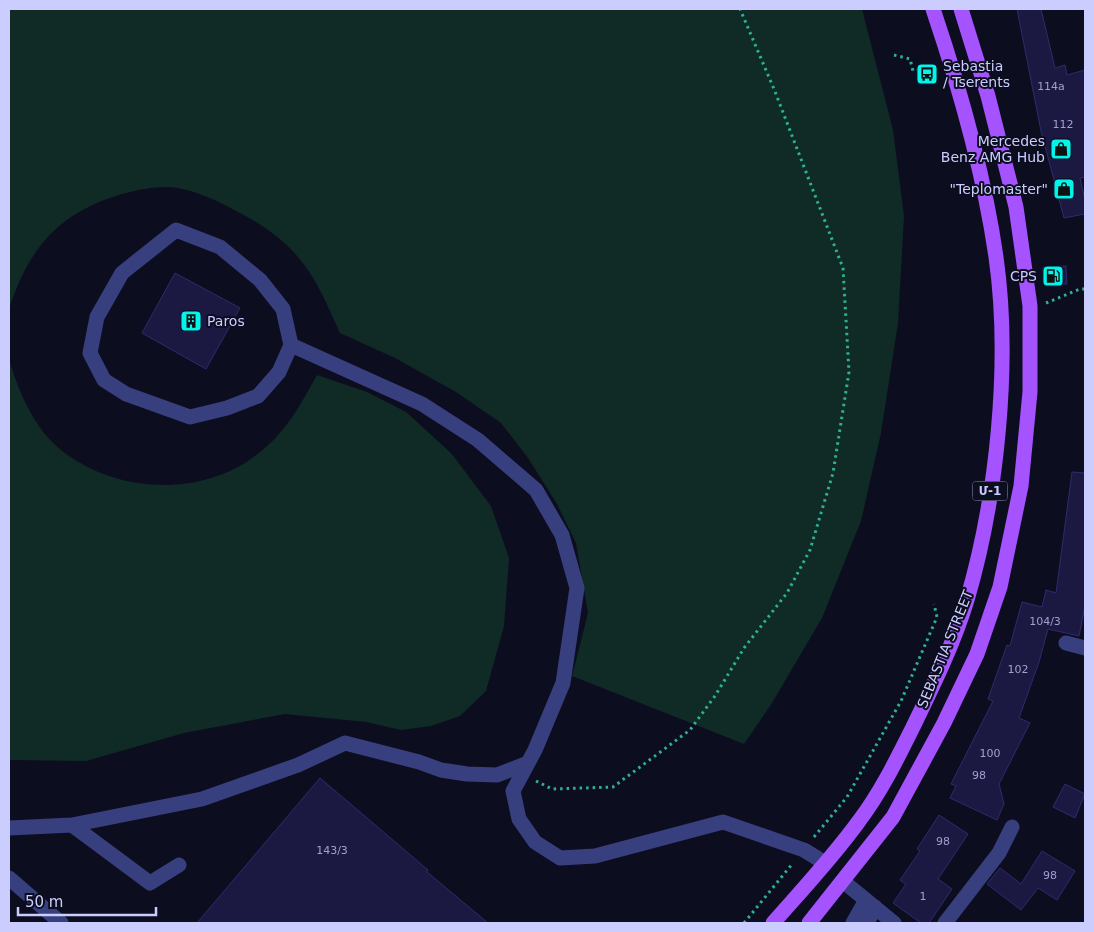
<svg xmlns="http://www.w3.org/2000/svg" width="1094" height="932" font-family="'DejaVu Sans',sans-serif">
  <rect width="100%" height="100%" fill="#0d0d20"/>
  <!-- green -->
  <path fill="#102a25" d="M9,9H862L893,130L904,216L898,323L881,433L861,521L822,618L772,703L744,744L572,676L588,613L576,543L557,504L528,458L501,423L456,392L395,358L340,333C328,307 317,279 298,257C282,238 260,223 238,212C220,202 199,192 178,188C162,185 141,189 126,193C62,210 28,247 9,310Z
    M9,359C19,392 33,427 61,450C115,493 199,498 255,456C286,433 299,407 317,375L367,392L406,412L451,453L491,506L509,558L504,626L486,691L460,716L431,726L401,730L366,722L285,714L184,733L86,761L9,760Z"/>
  <!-- building -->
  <path fill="#1b1941" stroke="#2e2b6d" d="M1017,9H1041L1055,68L1065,65L1067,75L1085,70V177L1080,178L1085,200V214L1064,218L1041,131Z
    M1066,266L1067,284L1044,285L1043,267Z
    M175,273L240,308L206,369L142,333Z
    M1072,472L1085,473V606L1079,636L1048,629L1039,662L1019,718L1030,723L999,784L1004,804L997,820L950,798L956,786L951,784L993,701L988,699L1007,645L1010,646L1022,602L1042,607L1046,590L1056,593Z
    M320,778L428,870L427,872L488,923H197Z
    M1065,784L1085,794L1075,818L1053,807Z
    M939,815L968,834L938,879L952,889L929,923H921L893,903L906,884L900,880L920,851L917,849Z
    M1042,851L1075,871L1057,900L1038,888L1021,910L987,884L1000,868L1021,884Z"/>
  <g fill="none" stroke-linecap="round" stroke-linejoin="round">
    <!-- path -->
    <path stroke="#2db195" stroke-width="3" stroke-dasharray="2.5 4" stroke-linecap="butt" d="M894,55L910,59L913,71L925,68
      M1046,303L1080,289H1085
      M536,781L552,789L613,787L690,730L715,696L744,648L787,593L810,550L833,473L849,372L843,268L774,89L740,9
      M814,837L847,797L901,701L937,617L934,604
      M744,923L793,863"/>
    <!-- minor -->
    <path stroke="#373f7f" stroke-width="15" d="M291,345L279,372L258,396L227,408L190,417L126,394L104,380L90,353L97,317L122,273L176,230L220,247L260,280L283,309L291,345L422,404L478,440L536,490L562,535L577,588L563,683L535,750L513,791L519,819L535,842L560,858L595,856L723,822L804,850L825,863
      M1066,643L1085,648
      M72,825L150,883L179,865
      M9,828L72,825L202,799L298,765L345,743L419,762L441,770L467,774L497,775L528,763
      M9,878L61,923
      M844,882L894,923
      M853,923L866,900
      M867,923L875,907
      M945,923L999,853L1012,827"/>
    <!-- major -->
    <path stroke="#a552ff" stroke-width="15" d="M773,923C802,890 833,857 859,821C881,792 897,759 913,727C933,686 954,643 967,600C997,498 1011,363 996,257C984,173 960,89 933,9
      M809,923L893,817L944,723L977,654L1000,587L1021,486L1030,392V306L1016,207L988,96L961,9"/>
  </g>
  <!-- icons -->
  <defs>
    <g id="bus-square" transform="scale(1.125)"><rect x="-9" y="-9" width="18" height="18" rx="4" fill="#00f6ea" stroke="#0d0d20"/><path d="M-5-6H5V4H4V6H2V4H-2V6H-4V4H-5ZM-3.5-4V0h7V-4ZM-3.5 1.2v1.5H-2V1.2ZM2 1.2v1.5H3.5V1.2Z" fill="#111"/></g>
    <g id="shop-square" transform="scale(1.125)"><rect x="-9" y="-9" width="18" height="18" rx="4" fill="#00f6ea" stroke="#0d0d20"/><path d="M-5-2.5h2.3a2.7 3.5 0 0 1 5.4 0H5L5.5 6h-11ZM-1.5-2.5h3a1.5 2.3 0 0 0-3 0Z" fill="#111"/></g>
    <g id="fuel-square" transform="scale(1.125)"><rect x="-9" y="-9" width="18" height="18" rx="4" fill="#00f6ea" stroke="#0d0d20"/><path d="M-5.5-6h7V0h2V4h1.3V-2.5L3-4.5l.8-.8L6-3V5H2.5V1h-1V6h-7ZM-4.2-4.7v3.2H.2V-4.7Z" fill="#111"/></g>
    <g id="building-square" transform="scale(1.125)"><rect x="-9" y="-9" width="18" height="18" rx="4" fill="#00f6ea" stroke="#0d0d20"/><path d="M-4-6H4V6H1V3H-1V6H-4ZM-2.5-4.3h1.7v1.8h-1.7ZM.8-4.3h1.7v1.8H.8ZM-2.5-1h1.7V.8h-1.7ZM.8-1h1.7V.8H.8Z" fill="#111"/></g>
  </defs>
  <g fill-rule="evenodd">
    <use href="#bus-square" x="927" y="74"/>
    <use href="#shop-square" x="1061" y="149"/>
    <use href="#shop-square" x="1064" y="189"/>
    <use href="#fuel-square" x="1053" y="276"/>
    <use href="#building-square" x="191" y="321"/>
  </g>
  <g text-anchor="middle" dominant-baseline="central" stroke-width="4" stroke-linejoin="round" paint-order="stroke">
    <!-- number labels -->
    <g font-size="11" fill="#9fa0d0">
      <text x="1051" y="86">114a</text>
      <text x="1063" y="124">112</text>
      <text x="1045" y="621">104/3</text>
      <text x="1018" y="669">102</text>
      <text x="990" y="753">100</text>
      <text x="979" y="775">98</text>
      <text x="943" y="841">98</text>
      <text x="332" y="850">143/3</text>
      <text x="1050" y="875">98</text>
      <text x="923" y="896">1</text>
    </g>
    <!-- shield labels -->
    <rect fill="#0d0d20" stroke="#9293bc" stroke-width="1" x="972.5" y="481.5" width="35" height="19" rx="4"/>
    <g font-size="12" font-weight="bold" fill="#cbcdff">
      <text x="990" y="491">Մ-1</text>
    </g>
    <!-- poi labels -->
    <g font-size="14" fill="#cbcdff" stroke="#0d0d20" text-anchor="end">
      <text x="943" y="66" text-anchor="start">Sebastia<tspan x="943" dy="16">/ Tserents</tspan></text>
      <text x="1045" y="141">Mercedes<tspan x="1045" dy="16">Benz AMG Hub</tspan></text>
      <text x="1048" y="189">"Teplomaster"</text>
      <text x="1037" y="276">CPS</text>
      <text x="207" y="321" text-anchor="start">Paros</text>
    </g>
    <!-- street labels -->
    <g font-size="14" fill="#cbcdff" stroke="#0d0d20">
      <text transform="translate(945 649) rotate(-68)">SEBASTIA STREET</text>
    </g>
  </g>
  <!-- border -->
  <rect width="1094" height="932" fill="none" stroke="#cbcdff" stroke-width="20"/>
  <!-- scale -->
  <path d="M18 907v8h138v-8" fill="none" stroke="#cbcdff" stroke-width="2.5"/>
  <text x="25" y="907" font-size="15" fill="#cbcdff" stroke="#0d0d20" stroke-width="4" paint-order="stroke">50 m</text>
</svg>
